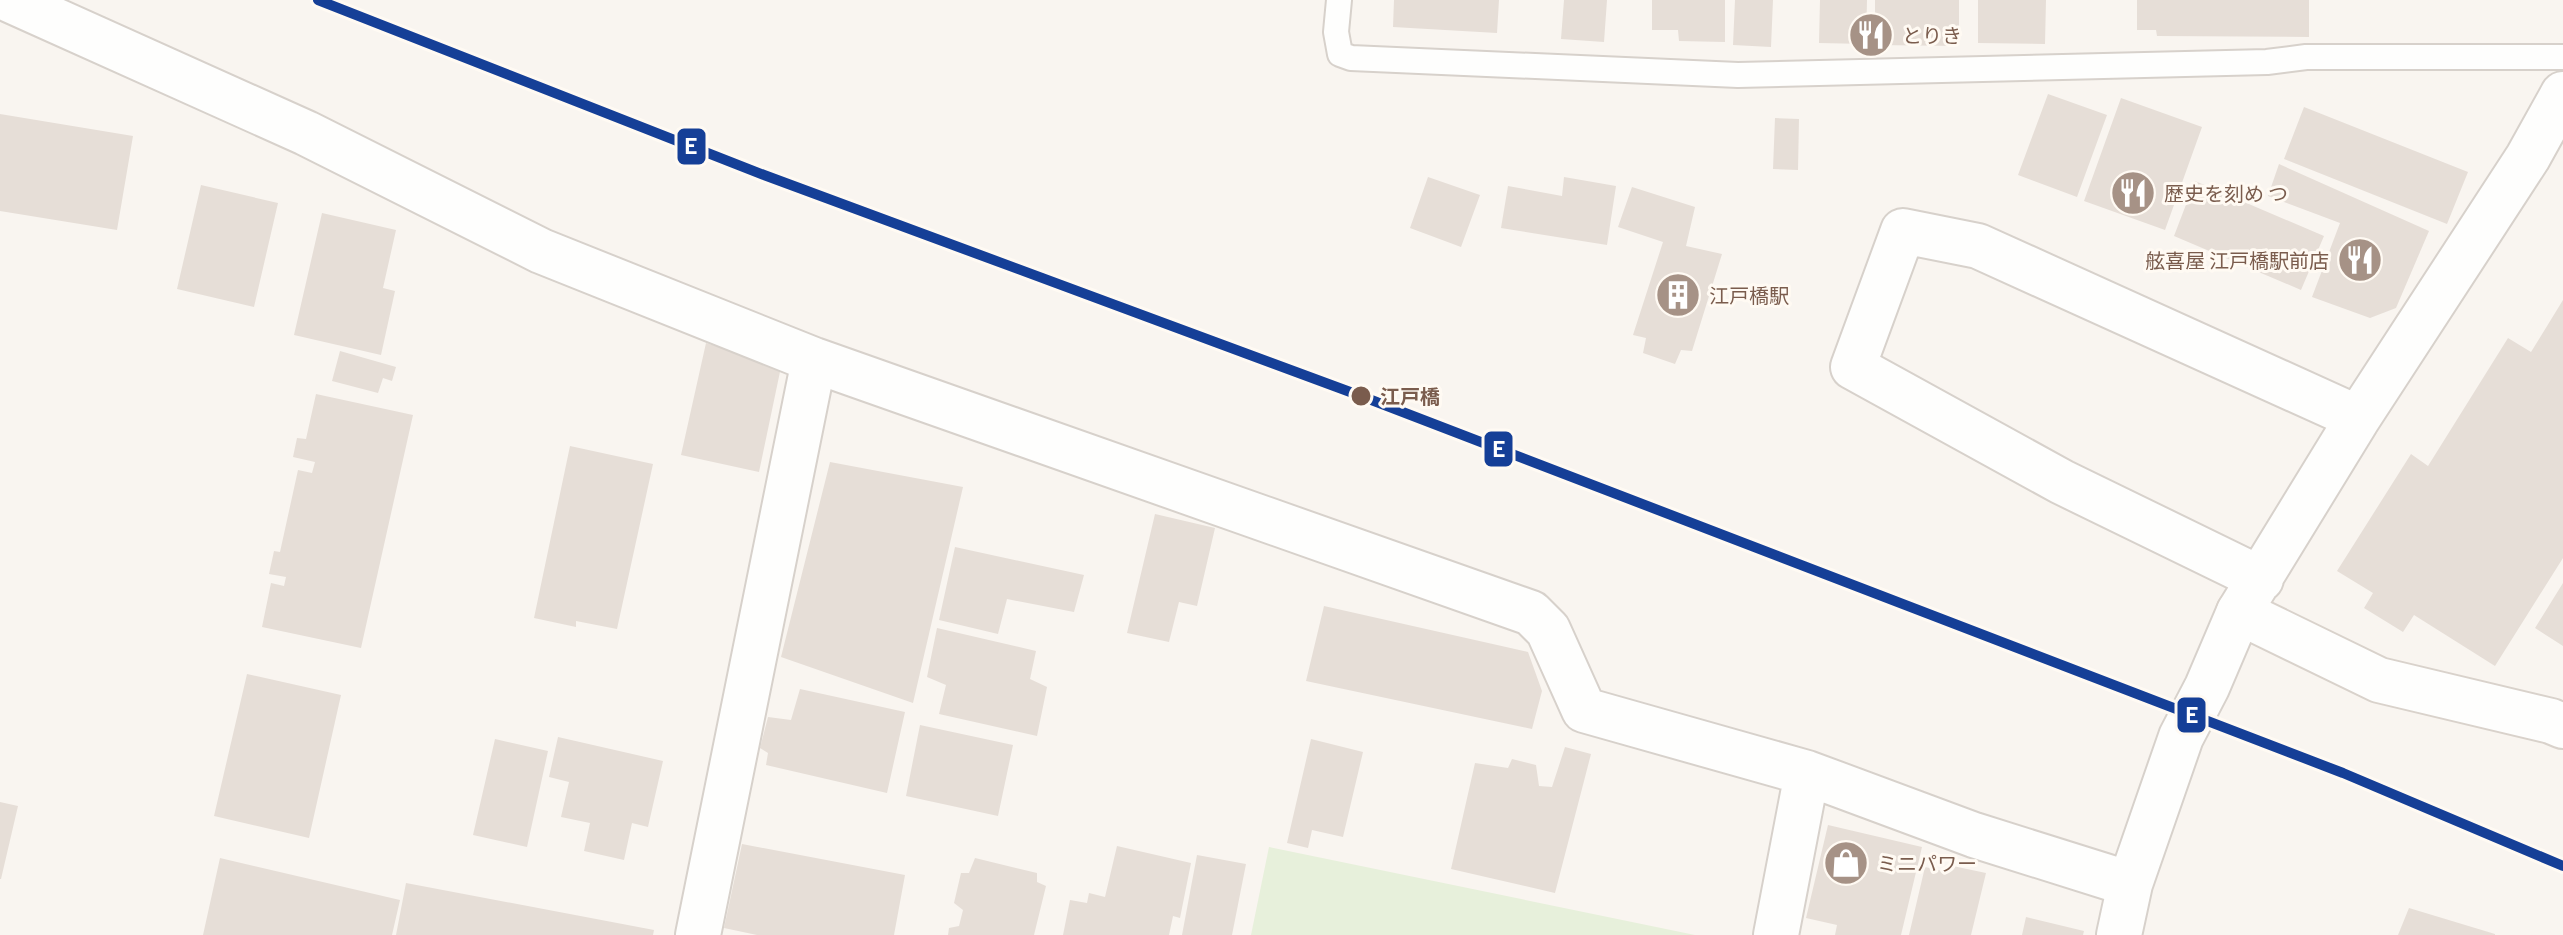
<svg xmlns="http://www.w3.org/2000/svg" width="2563" height="935" font-family="Barlow,'Noto Sans JP',sans-serif">
  <rect width="100%" height="100%" fill="#f9f5f0"/>
  <!-- green -->
  <path fill="#e7f0db" d="M1269,847L1695,935H1251Z"/>
  <!-- building -->
  <path fill="#e6ded7" d="M1394,0H1499L1497,33L1393,27Z
    M1564,0H1607L1604,42L1561,39Z
    M1652,0H1725V42L1679,41L1678,30H1652Z
    M1735,0H1773L1771,47L1733,45Z
    M1820,0H1867L1866,44L1819,43Z
    M1875,0H1959V46L1875,45Z
    M1978,0H2046L2045,44L1978,43Z
    M2137,0H2309V37L2157,36L2156,30H2137Z
    M2048,94L2107,115L2077,197L2018,175Z
    M2121,98L2202,127L2165,230L2084,201Z
    M2304,107L2468,172L2447,224L2284,159Z
    M0,114L133,136L117,230L0,211Z
    M1775,118L1799,119L1798,170L1773,169Z
    M2279,164L2429,231L2396,308L2370,318L2312,297L2340,223L2268,196Z
    M1428,177L1480,195L1461,247L1410,228Z
    M1564,177L1616,186L1607,245L1501,228L1508,186L1562,196Z
    M2195,181L2324,236L2301,290L2174,236Z
    M201,185L278,203L254,307L177,289Z
    M1632,187L1695,207L1686,246L1722,254L1692,351L1681,350L1675,364L1643,353L1646,338L1633,335L1663,242L1618,227Z
    M322,213L396,230L383,288L395,291L381,355L294,335Z
    M2563,300V558L2495,666L2414,615L2403,632L2364,608L2373,593L2337,571L2411,454L2428,466L2508,338L2531,352Z
    M706,343L781,367L759,472L681,455Z
    M340,351L396,367L392,381L383,378L378,393L332,381Z
    M316,394L413,415L361,648L262,627L271,583L284,586L286,577L269,574L274,551L280,552L298,470L312,473L315,462L293,457L297,438L306,439Z
    M570,446L653,464L617,629L576,621V627L534,618Z
    M830,462L963,487L913,703L781,657Z
    M1155,514L1215,528L1197,606L1179,602L1169,642L1127,633Z
    M955,547L1084,575L1074,612L1007,599L998,634L939,620Z
    M2563,583V646L2535,628Z
    M1324,606L1528,652L1542,691L1532,729L1306,681Z
    M937,628L1036,651L1030,679L1047,687L1037,736L939,714L946,685L927,677Z
    M247,674L341,695L309,838L214,816Z
    M800,689L905,712L887,793L766,765L768,753L760,748L768,717L791,720Z
    M920,725L1013,745L998,816L906,796Z
    M558,737L663,761L648,827L632,823L624,860L584,851L590,823L561,817L569,782L549,777Z
    M495,739L548,751L527,847L473,835Z
    M1311,739L1363,752L1343,837L1312,830L1308,848L1287,843Z
    M1565,747L1591,754L1555,893L1451,869L1475,763L1508,768L1512,759L1536,765L1539,786L1552,787Z
    M0,802L18,806L1,879H0Z
    M1828,825L1922,847L1901,935H1835L1837,925L1806,918Z
    M742,844L905,875L894,935H757L724,928Z
    M1117,846L1191,863L1180,918L1173,916L1169,935H1063L1070,900L1087,903L1089,893L1105,897Z
    M1197,855L1246,864L1232,935H1182Z
    M220,858L400,900L392,935H203Z
    M975,858L1037,873V882L1046,886L1034,935H948L949,928L959,926L963,910L954,903L961,873H969Z
    M1948,865L1986,873L1971,935H1909L1925,867L1947,872Z
    M406,883L654,930L653,935H396Z
    M2409,908L2495,934V935H2398Z
    M2026,917L2084,931L2083,935H2022Z"/>
  <g fill="none" stroke-linecap="round" stroke-linejoin="round">
    <!-- lane casing -->
    <g stroke="#d7d1cb" stroke-width="28">
      <path id="lane" d="M1339,0L1336,32L1340,54L1351,58L1738,75L2267,62L2306,57H2563"/>
    </g>
    <!-- street casing -->
    <g stroke="#d7d1cb" stroke-width="48">
      <path id="street" d="M10,0L306,133L541,251L814,360L1531,613L1548,630L1584,710L1807,773L1974,835L2130,884
        M2261,579L2062,482L1853,367L1903,231L1978,246L2358,418
        M698,935L814,360
        M1776,935L1807,773
        M2119,935L2130,884L2181,737L2207,687L2239,612L2358,418L2528,157L2563,94"/>
    </g>
    <!-- secondary casing -->
    <g stroke="#d9d2cb" stroke-width="48">
      <path id="secondary" d="M2239,612L2379,680L2551,721L2563,726"/>
    </g>
    <!-- lane -->
    <use href="#lane" stroke="#fefefd" stroke-width="24"/>
    <!-- street -->
    <use href="#street" stroke="#fefefd" stroke-width="44"/>
    <!-- secondary -->
    <use href="#secondary" stroke="#fefefd" stroke-width="44"/>
    <!-- rail-1 casing -->
    <g stroke="#fffaf3" stroke-width="16">
      <path id="rail-1" d="M318,0L764,175L1361,396L2343,773L2563,866"/>
    </g>
    <!-- rail-1 -->
    <use href="#rail-1" stroke="#153f97" stroke-width="10"/>
  </g>
  <!-- icons -->
  <defs>
    <g id="restaurant-disc" transform="scale(2.3)"><circle r="9.5" fill="#a69286" stroke="#fffaf3"/><path d="M-5-6h1v4h1v-4h1v4h1v-4h1v5L-1.5 .5V6h-2V.5L-5-1ZM5-6V6H3V1.5H1.5Q1.5-4 5-6Z" fill="#fff"/></g>
    <g id="building-disc" transform="scale(2.3)"><circle r="9.5" fill="#a69286" stroke="#fffaf3"/><path d="M-4-6H4V6H1V3H-1V6H-4ZM-2.5-4.3h1.7v1.8h-1.7ZM.8-4.3h1.7v1.8H.8ZM-2.5-1h1.7V.8h-1.7ZM.8-1h1.7V.8H.8Z" fill="#fff"/></g>
    <g id="shop-disc" transform="scale(2.3)"><circle r="9.5" fill="#a69286" stroke="#fffaf3"/><path d="M-5-2.5h2.3a2.7 3.5 0 0 1 5.4 0H5L5.5 6h-11ZM-1.5-2.5h3a1.5 2.3 0 0 0-3 0Z" fill="#fff"/></g>
  </defs>
  <g fill-rule="evenodd">
    <use href="#restaurant-disc" x="1871" y="35"/>
    <use href="#restaurant-disc" x="2133" y="193"/>
    <use href="#restaurant-disc" x="2360" y="260"/>
    <use href="#building-disc" x="1678" y="295"/>
    <use href="#shop-disc" x="1846" y="863"/>
  </g>
  <!-- markers -->
  <circle fill="#7a5c4d" stroke="#fffaf3" stroke-width="3" cx="1361" cy="396" r="11"/>
  <g text-anchor="middle" dominant-baseline="central" stroke-width="6" stroke-linejoin="round" paint-order="stroke">
    <!-- poi labels -->
    <g font-size="20" fill="#7a5c4d" stroke="#fffaf3" text-anchor="start">
      <text x="1902" y="35">とりき</text>
      <text x="2164" y="193">歴史を刻め つ</text>
      <text x="2329" y="260" text-anchor="end">舷喜屋 江戸橋駅前店</text>
      <text x="1709" y="295">江戸橋駅</text>
      <text x="1877" y="863">ミニパワー</text>
    </g>
    <!-- stop labels -->
    <g font-size="20" font-weight="bold" fill="#7a5c4d" stroke="#fffaf3" text-anchor="start">
      <text x="1380" y="396">江戸橋</text>
    </g>
  </g>
  <g stroke="#fffaf3" stroke-width="3">
    <rect x="676" y="127" width="31" height="39" rx="8" fill="#153f97"/>
    <rect x="1483" y="430" width="31" height="38" rx="8" fill="#153f97"/>
    <rect x="2176" y="696" width="31" height="38" rx="8" fill="#153f97"/>
  </g>
  <g font-size="22" text-anchor="middle" font-weight="bold" fill="#fff">
    <text x="691" y="154">E</text>
    <text x="1499" y="457">E</text>
    <text x="2192" y="723">E</text>
  </g>
</svg>
